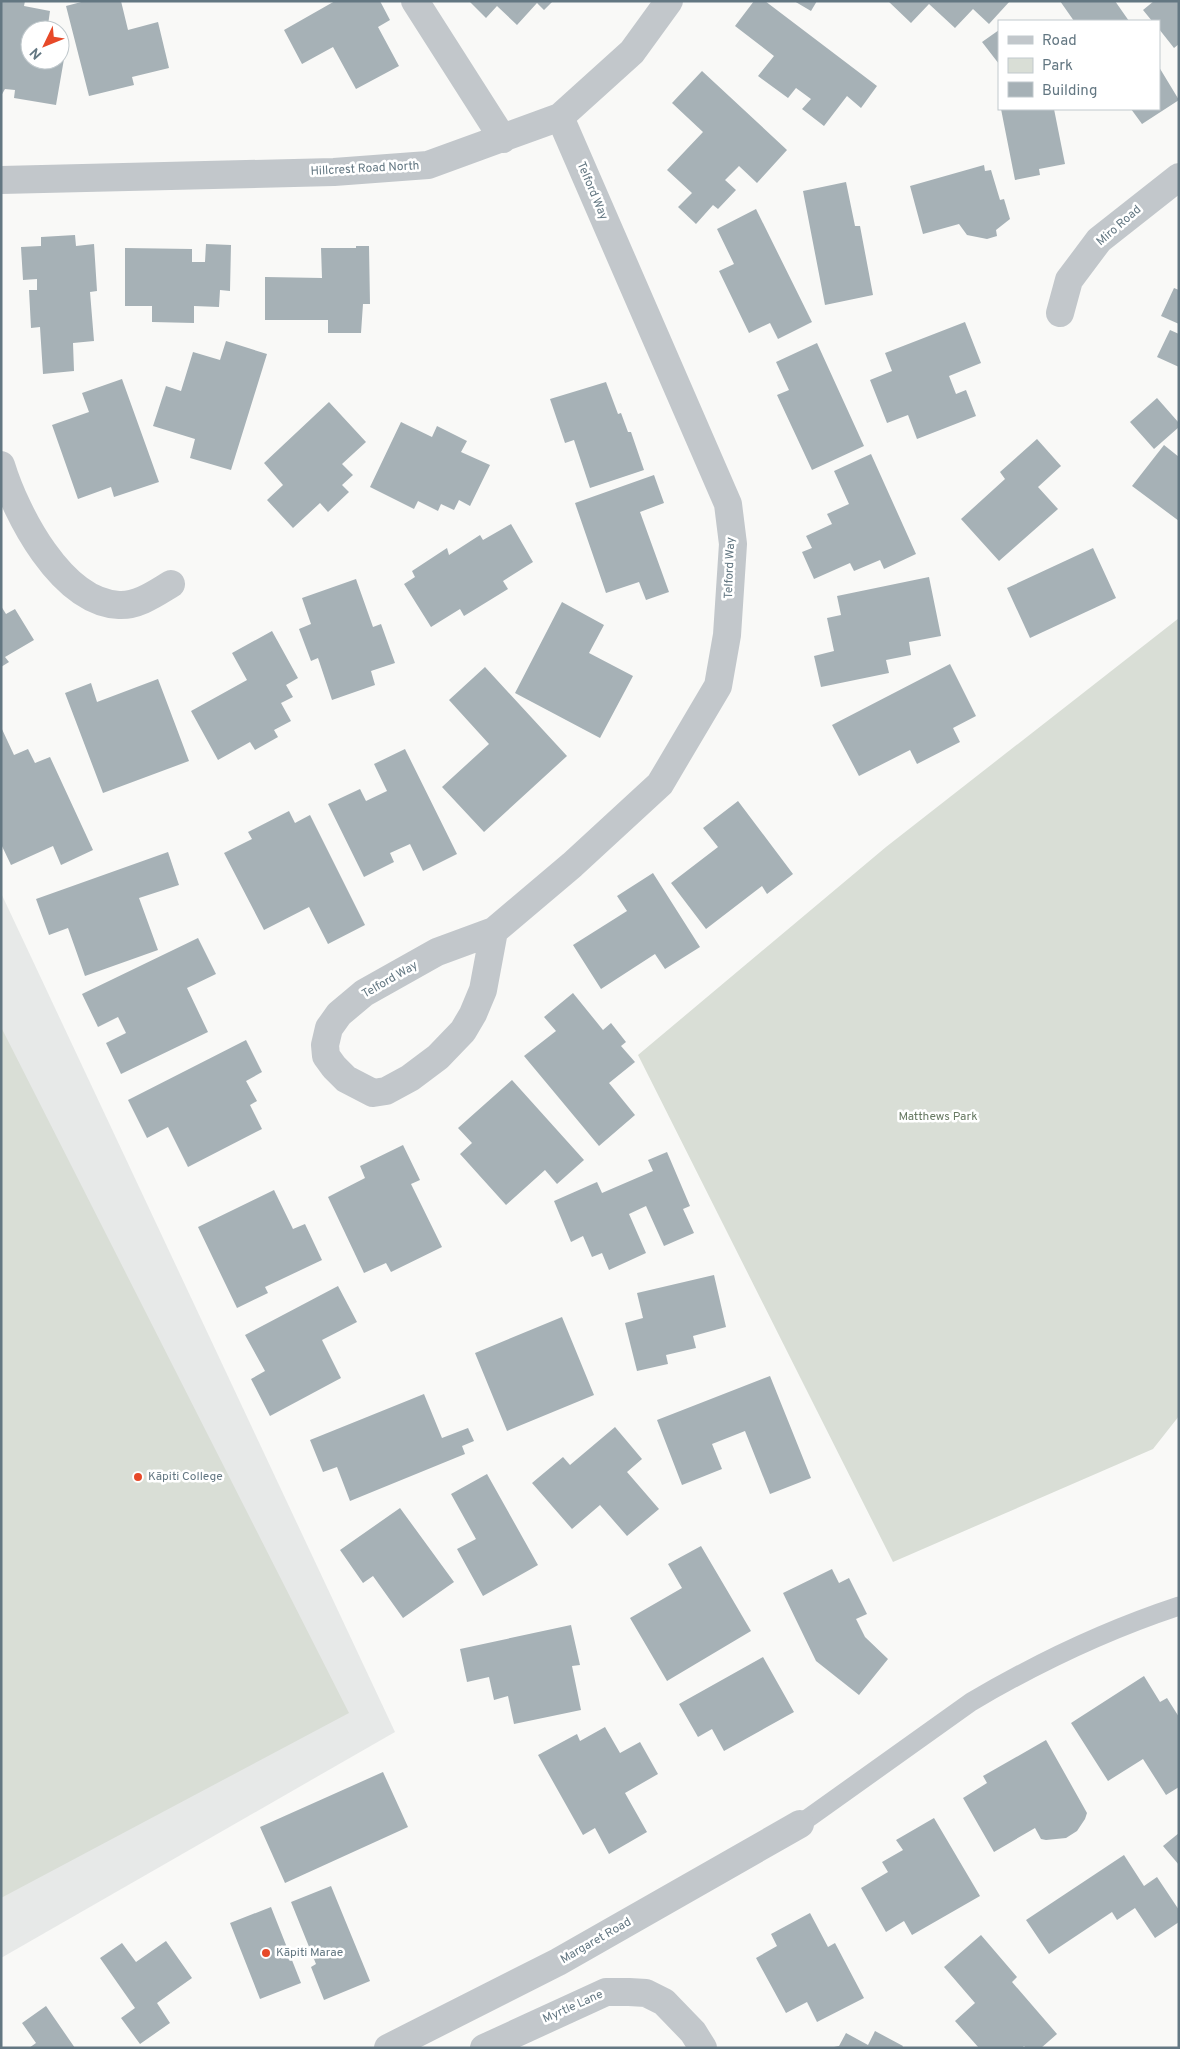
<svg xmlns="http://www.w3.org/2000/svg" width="1180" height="2049" font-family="Overpass,sans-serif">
  <rect width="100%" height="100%" fill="#f9f9f7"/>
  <!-- built -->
  <path fill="#e7e9e8" d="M1,893L395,1732L1,1958Z"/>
  <!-- green -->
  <path fill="#d9ded6" d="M1179,618V1416L1153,1449L893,1562L638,1055L886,847Z
    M1,1027L349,1713L1,1898Z"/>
  <!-- building -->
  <path fill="#a6b1b6" d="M1,1H25L24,6L50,11L48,25L58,26L57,30H30V60L64,59L56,105L14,98L15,90L5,89L1,96Z
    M85,1H121L128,30L158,22L169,68L132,77L134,85L89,96L66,6Z
    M335,1H380L390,20L378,27L399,66L356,89L333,47L302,64L284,30Z
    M469,1H553L544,10L537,3L517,25L497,6L486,18Z
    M754,1H765L877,86L861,108L847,96L824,126L802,109L811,99L796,88L788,98L758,76L774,56L735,26Z
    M794,1H817L811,11Z
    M888,1H1010L989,24L973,9L955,28L929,4L911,23Z
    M1060,1H1115L1129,21H1074Z
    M1154,1H1179V44L1174,48L1159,29V21H1152L1143,10Z
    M999,30V64L982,42Z
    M1159,67L1179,100L1142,124L1131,109H1159Z
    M702,71L787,150L757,183L739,166L725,180L736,190L718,209L713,205L696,224L678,207L692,193L667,170L703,132L672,103Z
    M1001,109H1054L1065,164L1039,169L1040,175L1015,180Z
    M984,165L985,171L991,170L1000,200L1004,199L1010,219L996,230L997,236L987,239L967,235L959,224L923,234L910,186Z
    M846,182L855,226H860L873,295L825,305L803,191Z
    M756,209L812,322L778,339L770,323L749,333L719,271L734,264L717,229Z
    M75,235L76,246L94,244L97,291L90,292L94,341L73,343L74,371L43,374L40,327L31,328L29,290H37V279L23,280L21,247L41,246V237Z
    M206,244L231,245L230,291L220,290L219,307L194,306V323L152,322V306H125V248L192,249V262H205Z
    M356,246H369L370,304H363L361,333H328V320H265V277L322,278L321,248H356Z
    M1174,288L1179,290V324L1161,316Z
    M965,322L981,363L949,376L956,394L966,390L976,416L917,439L908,415L887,423L870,380L892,371L885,353Z
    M1170,330L1179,334V367L1157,357Z
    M226,341L267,354L231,470L190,458L195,439L153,426L166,386L181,391L193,352L220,360Z
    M817,343L864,446L812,470L777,395L789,390L776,362Z
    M122,379L159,482L114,497L111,487L78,499L52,425L89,412L82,393Z
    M606,382L618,414L621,413L628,432H631L644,470L590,488L574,440L565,443L550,399Z
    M1157,398L1179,423V427L1154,449L1130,422Z
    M329,402L366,442L342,464L353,475L342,485L349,492L328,512L320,503L293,528L267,500L283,485L264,463Z
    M401,422L432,437L437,426L467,441L461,452L490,465L470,506L459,500L454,510L441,504L438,511L418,501L414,509L370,487Z
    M1037,439L1061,466L1038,487L1058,509L999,561L961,519L1005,479L1000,472Z
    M1164,445L1179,457V521L1132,486Z
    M871,454L916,554L884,569L880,560L854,571L850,563L814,579L802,552L812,548L806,536L832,524L827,514L849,504L834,471Z
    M654,475L664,503L640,512L669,592L646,600L639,582L606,593L575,503Z
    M511,524L533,562L503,581L508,589L464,616L460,609L431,627L404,584L415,577L412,571L447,548L449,555L480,535L483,540Z
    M1093,548L1116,598L1030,638L1007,588Z
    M929,577L941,636L909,642L911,655L886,660L889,673L821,687L814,656L834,651L827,618L841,615L837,596Z
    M356,579L373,627L381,624L395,663L371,671L375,685L332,700L318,658L311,661L299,629L311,624L302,598Z
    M562,602L604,625L589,653L633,676L600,738L515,693Z
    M1,606L6,614L15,609L34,640L5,657L9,662L1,667Z
    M272,631L298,678L286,685L293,697L281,703L291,721L274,730L278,737L255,750L250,742L218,760L191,711L247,680L232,653Z
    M950,664L976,716L953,728L960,742L917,764L910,750L859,776L832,725Z
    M485,667L567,756L484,832L442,787L489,744L449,700Z
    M158,679L189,761L103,793L65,693L91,683L97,702Z
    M1,727L14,755L28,749L35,763L50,757L93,850L61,865L53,846L11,865L1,844Z
    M405,749L457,854L423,871L410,844L390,853L394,862L364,877L328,804L360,789L366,801L387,791L374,764Z
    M738,801L793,874L767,894L762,886L706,929L671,883L718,847L703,828Z
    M289,811L295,823L310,815L365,925L328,944L309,907L264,930L224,853L252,839L248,832Z
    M168,852L179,885L139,898L158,950L85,976L68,928L49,935L36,899Z
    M653,873L700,947L665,969L655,954L601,989L573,945L627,911L617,896Z
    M198,938L216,974L187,988L208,1032L121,1074L106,1043L126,1033L118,1017L98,1027L82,994Z
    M573,993L603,1030L611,1023L626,1042L621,1046L635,1062L609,1083L635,1115L599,1146L524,1056L556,1031L544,1017Z
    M246,1040L262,1072L246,1081L257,1101L250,1105L262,1129L188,1167L168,1127L147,1138L128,1100Z
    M512,1080L584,1160L557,1184L545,1170L506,1205L460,1154L472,1143L458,1128Z
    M403,1145L420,1180L411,1184L442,1247L391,1272L386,1263L364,1273L328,1197L365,1178L360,1166Z
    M667,1152L690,1206L683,1209L694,1233L664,1246L646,1206L629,1214L646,1253L609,1270L602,1253L592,1257L583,1236L571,1242L554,1201L597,1182L602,1193L653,1171L648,1160Z
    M274,1190L293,1229L305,1224L322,1260L265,1287L268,1293L237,1308L198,1227Z
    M714,1275L726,1327L693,1336L696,1348L666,1355L668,1364L637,1371L625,1323L643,1318L637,1293Z
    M338,1286L357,1322L322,1340L341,1378L270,1416L251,1379L265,1371L245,1335Z
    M562,1317L594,1395L507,1431L475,1353Z
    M770,1376L811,1478L770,1494L745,1431L712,1444L722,1469L682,1485L657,1420Z
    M424,1394L442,1438L468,1428L474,1441L462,1446L465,1454L350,1501L337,1467L323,1472L310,1440Z
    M615,1427L642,1459L627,1472L659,1509L627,1536L600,1505L572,1529L532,1483L563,1457L570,1465Z
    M487,1474L538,1565L483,1596L457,1549L476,1539L451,1494Z
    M400,1508L454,1582L403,1618L373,1576L363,1583L340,1550Z
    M701,1546L751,1631L667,1681L630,1618L682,1588L668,1564Z
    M832,1569L839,1583L849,1578L867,1614L856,1619L865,1637L888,1659L859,1695L816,1661L783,1593Z
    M571,1625L580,1665L572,1666L581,1710L514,1724L508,1696L494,1700L489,1677L467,1682L460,1649Z
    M763,1657L794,1712L724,1751L712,1729L698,1737L679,1704Z
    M1144,1676L1160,1702L1167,1698L1179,1717V1787L1166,1795L1143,1759L1108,1781L1071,1723Z
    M605,1727L620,1753L640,1742L658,1774L625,1793L647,1832L609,1854L595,1828L583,1835L538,1755L577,1734L580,1741Z
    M1046,1740L1087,1813L1085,1819L1077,1831L1066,1838L1046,1840L1041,1839L1035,1828L994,1852L963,1798L987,1783L983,1776Z
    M383,1772L408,1827L285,1883L260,1827Z
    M934,1818L980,1896L912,1935L904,1921L886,1932L861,1888L888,1872L882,1862L903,1850L896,1840Z
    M1179,1833V1865L1163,1846Z
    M1124,1855L1144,1886L1157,1877L1179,1910V1922L1155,1938L1135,1908L1117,1920L1112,1912L1049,1954L1026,1920Z
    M331,1886L370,1981L324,2000L311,1967L316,1964L291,1902Z
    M271,1907L301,1983L260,1999L230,1923Z
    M810,1913L828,1947L835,1943L864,1998L817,2022L807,2002L786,2013L756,1958L777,1946L771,1934Z
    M981,1935L1017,1977L1012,1982L1057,2034L1041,2048H1026L1024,2046L1022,2048H979L955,2021L975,2003L944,1967Z
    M166,1941L192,1978L157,2003L170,2023L140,2044L121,2018L135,2008L100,1958L122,1943L136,1962Z
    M46,2006L75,2048H29L36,2043L22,2023Z
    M875,2031L903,2046L902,2048H829L839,2046L846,2033L868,2045Z"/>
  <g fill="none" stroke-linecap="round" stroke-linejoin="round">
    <!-- lane -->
    <path stroke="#c2c7cb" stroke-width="19" d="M800,1824L971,1702C1037,1663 1106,1630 1179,1606"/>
    <!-- street -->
    <path stroke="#c2c7cb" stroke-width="28" d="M415,1L503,139
      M1,180L334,172L428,165L560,117L632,52L669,1
      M1060,313L1069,280L1099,240L1179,177
      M1,465C16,514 61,602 119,605C138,606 156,593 171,584
      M494,931L437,952L364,993L339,1014L329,1028L325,1045L326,1056L334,1067L346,1079L373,1093L386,1091L410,1078L438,1057L463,1031L473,1014L483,990L494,931L572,865L660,784L718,686L727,635L733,544L728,504L560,117
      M388,2048L558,1962L800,1824
      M484,2048L606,1992H629L646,1993L664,2002L693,2032L703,2048"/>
  </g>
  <!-- markers -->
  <g fill="#e74929" stroke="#fff" stroke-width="2">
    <circle cx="138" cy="1477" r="5"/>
    <circle cx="266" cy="1953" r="5"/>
  </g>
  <g text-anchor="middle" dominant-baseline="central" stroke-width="5" stroke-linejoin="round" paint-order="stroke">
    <!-- street labels -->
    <g font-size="12" fill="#637782" stroke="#fff">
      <text transform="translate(365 169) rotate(-3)">Hillcrest Road North</text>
      <text transform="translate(592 191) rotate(67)">Telford Way</text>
      <text transform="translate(1119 226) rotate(-41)">Miro Road</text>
      <text transform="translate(730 568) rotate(-88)">Telford Way</text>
      <text transform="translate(390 980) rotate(-30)">Telford Way</text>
      <text transform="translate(596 1941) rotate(-30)">Margaret Road</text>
      <text transform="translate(573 2007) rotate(-24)">Myrtle Lane</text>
    </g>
    <!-- park labels -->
    <g font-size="12" fill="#687a63" stroke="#fff">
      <text x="938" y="1117">Matthews Park</text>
    </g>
    <!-- poi labels -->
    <g font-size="12" fill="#637782" stroke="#fff" text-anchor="start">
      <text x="148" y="1477">Kāpiti College</text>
      <text x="276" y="1953">Kāpiti Marae</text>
    </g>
  </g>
  <!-- border -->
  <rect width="1180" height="2049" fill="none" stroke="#637782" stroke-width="5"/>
  <!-- legend -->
  <rect x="998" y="20" width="162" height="90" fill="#ffffff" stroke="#c1c9cd"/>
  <rect x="1008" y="36" width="25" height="8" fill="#c2c7cb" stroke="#c1c9cd"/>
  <text x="1042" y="45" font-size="15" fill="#637782">Road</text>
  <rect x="1008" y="58" width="25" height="15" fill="#d9ded6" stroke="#c1c9cd"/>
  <text x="1042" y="70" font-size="15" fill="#637782">Park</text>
  <rect x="1008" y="82" width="25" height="15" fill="#a6b1b6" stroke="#c1c9cd"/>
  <text x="1042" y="95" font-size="15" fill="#637782">Building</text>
  <!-- north arrow -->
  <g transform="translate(45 45) rotate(227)"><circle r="24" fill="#ffffff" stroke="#c1c9cd"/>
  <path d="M0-4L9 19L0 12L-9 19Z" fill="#e74929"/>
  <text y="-8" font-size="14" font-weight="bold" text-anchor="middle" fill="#637782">N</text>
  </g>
</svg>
